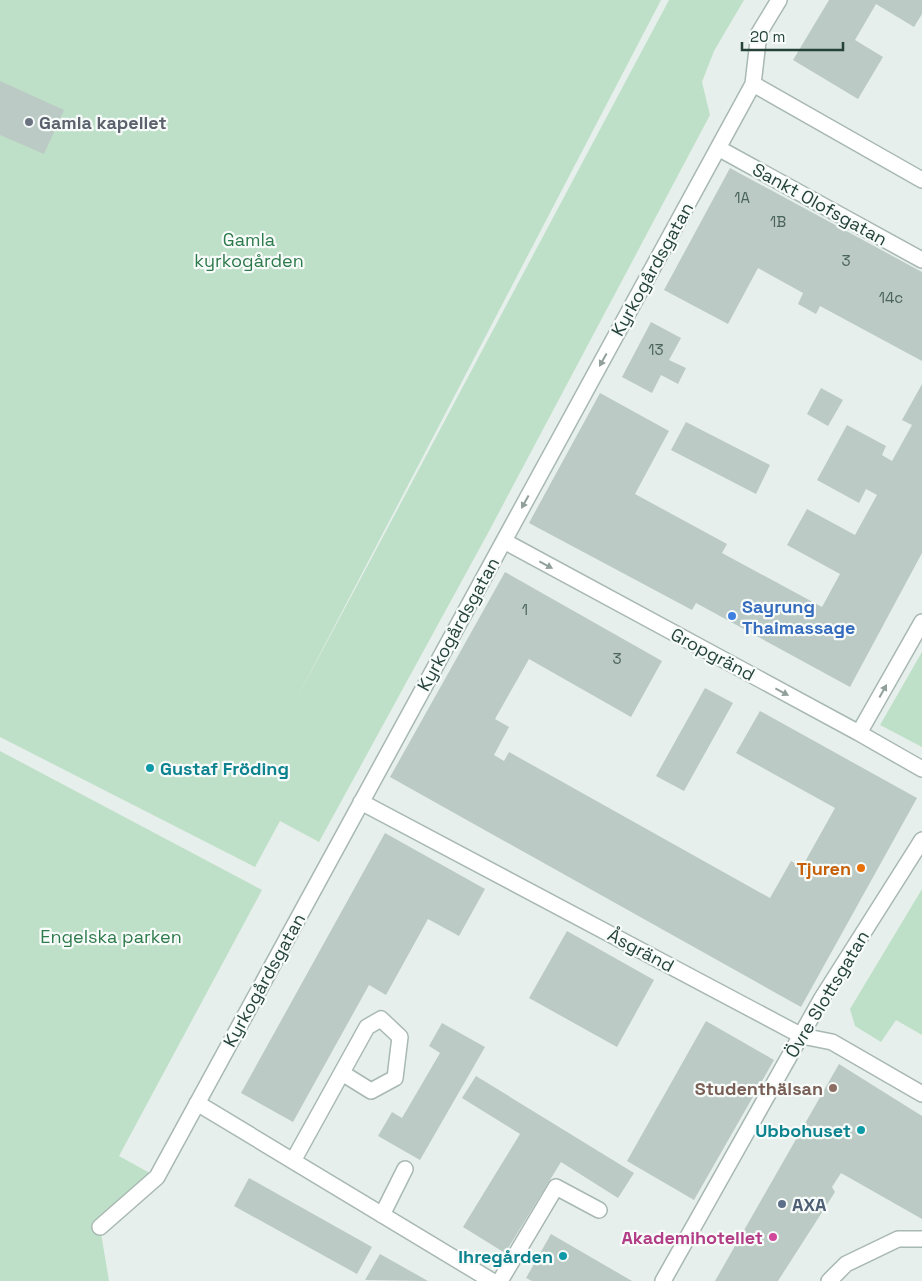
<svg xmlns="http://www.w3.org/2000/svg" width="922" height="1281" font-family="'Space Grotesk',sans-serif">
  <rect width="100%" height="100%" fill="#e6efeb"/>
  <!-- green -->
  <path fill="#bfe0c8" d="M0,0H661L297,698L669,0H744L714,51L702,82L710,115L488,533L319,842L280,821L255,867L0,737Z
    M922,652V747L880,725Z
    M0,751L262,890L119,1156L157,1177L100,1227L109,1281H0Z
    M922,889V1035L896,1020L881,1042L855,1026L850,1009Z"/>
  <!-- building -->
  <path fill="#bbcac4" d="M829,0H922V14L914,27L876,4L855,40L883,57L858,99L793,60Z
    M0,81L64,110L44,154L0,135Z
    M730,168L922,272V361L820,306L816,314L798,304L803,293L758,268L728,324L664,290Z
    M651,322L681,338L669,360L686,368L678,384L661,375L652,393L622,377Z
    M922,384V553L850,687L696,603L692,610L529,523L600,393L669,431L635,494L727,544L722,553L822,607L840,574L787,545L807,509L855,535L877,495L866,489L859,503L817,480L847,425L886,446L882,455L892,461L912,425L902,420Z
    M821,388L843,400L828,426L807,414Z
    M686,422L770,465L756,494L671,450Z
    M505,572L662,661L631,717L529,659L495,719L509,727L494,755L504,761L509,752L770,898L791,861L802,867L835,808L736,753L760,711L917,798L801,1007L390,777Z
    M705,688L733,703L684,791L656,776Z
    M385,833L485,889L459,936L428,919L386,995L369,985L293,1122L241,1093Z
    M567,931L654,980L617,1047L529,998Z
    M706,1021L774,1060L694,1200L627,1161Z
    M442,1023L485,1047L420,1160L378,1136L392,1112L402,1118L440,1053L429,1046Z
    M839,1064L922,1116V1219L841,1173L832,1187L835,1192L778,1281H715Z
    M476,1076L634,1173L618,1198L561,1162L505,1253L463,1227L520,1134L462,1098Z
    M249,1178L372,1247L357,1274L234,1206Z
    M551,1234L632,1281H532L526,1278Z
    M380,1254L428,1281L365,1280Z"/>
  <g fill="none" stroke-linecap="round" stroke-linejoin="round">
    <!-- minor casing -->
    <g stroke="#a8b8b2" stroke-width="18">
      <path id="minor" d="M753,84L922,180
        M718,148L922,260
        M504,541L859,733L922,769
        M859,733L922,622
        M361,802L802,1036L832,1042L922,1094
        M197,1103L492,1281
        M293,1161L367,1027L381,1019L400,1037L395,1078L371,1091L342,1073
        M382,1215L405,1169
        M100,1227L157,1177L753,84L759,33L779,0
        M500,1281L556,1187L599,1210
        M663,1281L822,998L922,840
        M829,1281L846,1264L898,1239H922"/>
    </g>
    <!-- minor -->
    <use href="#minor" stroke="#fff" stroke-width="15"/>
  </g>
  <!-- one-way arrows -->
  <defs><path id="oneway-solid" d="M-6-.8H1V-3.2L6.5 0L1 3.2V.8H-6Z" transform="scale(1.25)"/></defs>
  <g fill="#92a09c">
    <use href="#oneway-solid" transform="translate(603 360) rotate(119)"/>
    <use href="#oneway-solid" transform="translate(525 502) rotate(119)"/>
    <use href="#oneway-solid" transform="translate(546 565) rotate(28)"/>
    <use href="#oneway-solid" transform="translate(883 691) rotate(-61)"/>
    <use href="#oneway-solid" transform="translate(782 692) rotate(28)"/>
  </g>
  <!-- markers -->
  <circle fill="#6b7280" stroke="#f7fbf9" stroke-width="2" cx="29" cy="122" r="5"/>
  <circle fill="#3f7fe0" stroke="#f7fbf9" stroke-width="2" cx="732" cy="616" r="5"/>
  <g fill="#0f9aa8" stroke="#f7fbf9" stroke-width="2">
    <circle cx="150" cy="768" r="5"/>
    <circle cx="861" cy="1130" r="5"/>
    <circle cx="563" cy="1256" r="5"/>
  </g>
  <circle fill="#e8710a" stroke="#f7fbf9" stroke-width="2" cx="861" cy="868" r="5"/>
  <circle fill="#8d6e63" stroke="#f7fbf9" stroke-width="2" cx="833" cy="1088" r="5"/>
  <circle fill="#5c6f8a" stroke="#f7fbf9" stroke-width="2" cx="782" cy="1204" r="5"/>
  <circle fill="#d1479c" stroke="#f7fbf9" stroke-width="2" cx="773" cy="1237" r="5"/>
  <g text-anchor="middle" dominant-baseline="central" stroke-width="4.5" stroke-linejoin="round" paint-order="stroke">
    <!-- number labels -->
    <g font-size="15" fill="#4a645c">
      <text x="742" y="197">1A</text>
      <text x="778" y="221">1B</text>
      <text x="846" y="260">3</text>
      <text x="891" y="297">14c</text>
      <text x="656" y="349">13</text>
      <text x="525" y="609">1</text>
      <text x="617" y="658">3</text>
    </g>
    <!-- worship labels -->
    <g font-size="18" font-weight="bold" fill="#5b616d" stroke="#f7fbf9" text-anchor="start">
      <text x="39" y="122">Gamla kapellet</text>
    </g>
    <!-- street labels -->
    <g font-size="18" fill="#24423a" stroke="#f7fbf9">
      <text transform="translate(820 204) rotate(29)">Sankt Olofsgatan</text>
      <text transform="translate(652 269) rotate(-61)">Kyrkogårdsgatan</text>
      <text transform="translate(458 624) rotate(-61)">Kyrkogårdsgatan</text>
      <text transform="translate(713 654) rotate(28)">Gropgränd</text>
      <text transform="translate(641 950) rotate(28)">Åsgränd</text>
      <text transform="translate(264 980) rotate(-61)">Kyrkogårdsgatan</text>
      <text transform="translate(827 994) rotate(-59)">Övre Slottsgatan</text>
    </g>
    <!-- park labels -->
    <g font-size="18" fill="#2d7a4b" stroke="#f7fbf9">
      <text x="249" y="239">Gamla<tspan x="249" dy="21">kyrkogården</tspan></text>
      <text x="111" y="936">Engelska parken</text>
    </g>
    <!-- shop labels -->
    <g font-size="18" font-weight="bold" fill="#366cbe" stroke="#f7fbf9" text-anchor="start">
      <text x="742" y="606">Sayrung<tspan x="742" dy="21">Thaimassage</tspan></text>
    </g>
    <!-- culture labels -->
    <g font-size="18" font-weight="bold" fill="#0d838f" stroke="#f7fbf9" text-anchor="end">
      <text x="160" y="768" text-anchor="start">Gustaf Fröding</text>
      <text x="851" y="1130">Ubbohuset</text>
      <text x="553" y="1256">Ihregården</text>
    </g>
    <!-- food labels -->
    <g font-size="18" font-weight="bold" fill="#c56008" stroke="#f7fbf9" text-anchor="end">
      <text x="851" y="868">Tjuren</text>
    </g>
    <!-- education labels -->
    <g font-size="18" font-weight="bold" fill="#785e54" stroke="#f7fbf9" text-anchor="end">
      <text x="823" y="1088">Studenthälsan</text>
    </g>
    <!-- service labels -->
    <g font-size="18" font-weight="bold" fill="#4e5e75" stroke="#f7fbf9" text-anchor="start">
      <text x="792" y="1204">AXA</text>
    </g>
    <!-- hotel labels -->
    <g font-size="18" font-weight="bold" fill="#b23c85" stroke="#f7fbf9" text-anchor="end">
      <text x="763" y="1237">Akademihotellet</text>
    </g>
  </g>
  <!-- scale -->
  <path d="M742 42v8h101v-8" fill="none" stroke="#24423a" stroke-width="2.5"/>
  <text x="750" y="42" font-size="15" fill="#24423a" stroke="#f7fbf9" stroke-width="4" paint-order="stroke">20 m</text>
</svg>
